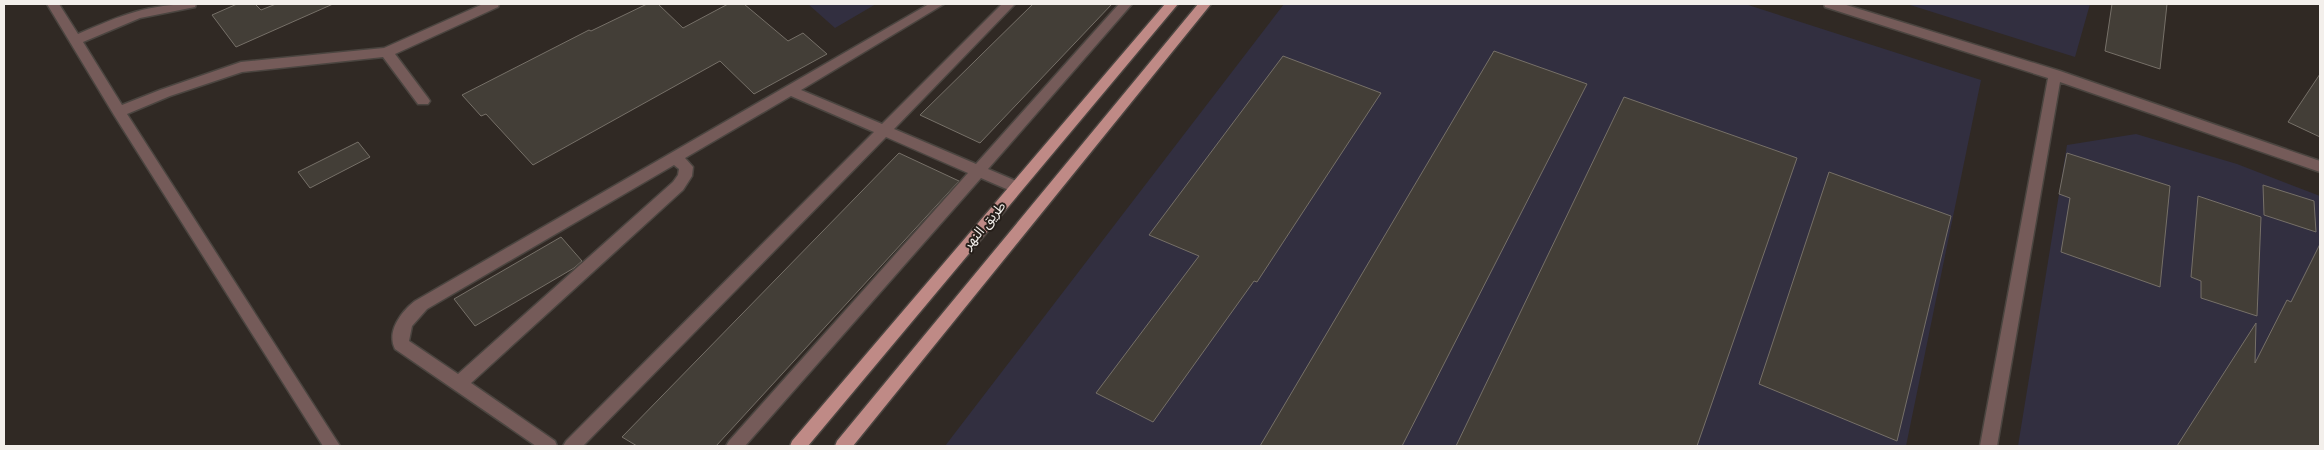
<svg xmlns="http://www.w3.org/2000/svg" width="2324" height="450" font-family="'Archivo Narrow','Noto Sans Arabic',sans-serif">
  <rect width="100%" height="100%" fill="#302924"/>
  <!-- industrial -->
  <path fill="#322f40" d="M808,4H876L835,28Z
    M1284,4H1745L1981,80L1906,446H945Z
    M1907,4H2090L2075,57Z
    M2136,134L2237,164L2320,196V446H2018L2067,145Z"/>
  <!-- building -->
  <path fill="#433e37" stroke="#767068" d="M237,4H255L261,10L276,4H333L236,47L212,15Z
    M647,4H658L683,28L728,4H744L788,41L803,33L827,54L754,94L720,61L533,165L486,114L481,116L462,95L589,30L591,31Z
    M1033,4H1112L980,143L920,115Z
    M2112,4H2167L2160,69L2105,51Z
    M1494,51L1587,84L1402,446H1260Z
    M1283,56L1381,93L1257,282L1254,281L1153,422L1096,393L1199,256L1149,235Z
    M2320,74V137L2288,122Z
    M1624,97L1797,158L1697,446H1456Z
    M358,142L370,157L310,188L298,172Z
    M899,153L959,181L716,446H637L622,437Z
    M2067,153L2170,186L2160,287L2061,252L2070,198L2059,194Z
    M1829,172L1951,216L1897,441L1759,384Z
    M2263,185L2314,201L2316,232L2264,215Z
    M2198,196L2261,217L2257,316L2201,298V281L2191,277Z
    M561,237L582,261L574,268L475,326L454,299Z
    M2320,244V446H2177L2256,323L2255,363L2287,300L2291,302Z"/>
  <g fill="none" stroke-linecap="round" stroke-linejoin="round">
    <!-- minor casing -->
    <g stroke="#4b4540" stroke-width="3">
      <path id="minor" d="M47,4H59L78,34C122,15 147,4 196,4L195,7L140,18L83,42L122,105L160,90L241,62L384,48L483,4H499L498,7L395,54L428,98L430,101L428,104H418L383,57L242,72L170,96L127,114L340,446H323L114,115Z
        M929,4H944L801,90L882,124L1002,4H1015L894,129L976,164L1119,4H1132L988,169L1021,183L1023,187L1021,191H1011L981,178L745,446H726L729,441L968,173L886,137L583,446H563L566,441L874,132L791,96L685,158L693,167L692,176L683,190L471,383L555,441L557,446H536L395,349C386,331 402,311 415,301ZM674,165L679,169L678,175L673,182L458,374L409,341L412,326L427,309Z
        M1824,4H1843L2060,71L2320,161V172L2060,82L1997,446H1980L2048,78L1825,7Z"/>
    </g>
    <!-- major casing -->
    <g stroke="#4b4540" stroke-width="3">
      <path id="major" d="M1165,4H1178L808,446H790L792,441Z
        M1198,4H1211L853,446H835L837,441Z"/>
    </g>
    <!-- minor -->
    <use href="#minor" fill="#755b59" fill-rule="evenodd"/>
    <!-- major -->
    <use href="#major" fill="#bf8a86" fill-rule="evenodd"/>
  </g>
  <g text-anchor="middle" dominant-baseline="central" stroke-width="4" stroke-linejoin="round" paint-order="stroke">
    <!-- street labels -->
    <g font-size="14" fill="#f3efeb" stroke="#261f1a">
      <text transform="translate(984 225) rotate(-50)">طريق النهر</text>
    </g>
  </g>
  <!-- border -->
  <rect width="2324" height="450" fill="none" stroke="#f3efeb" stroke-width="10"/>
</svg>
